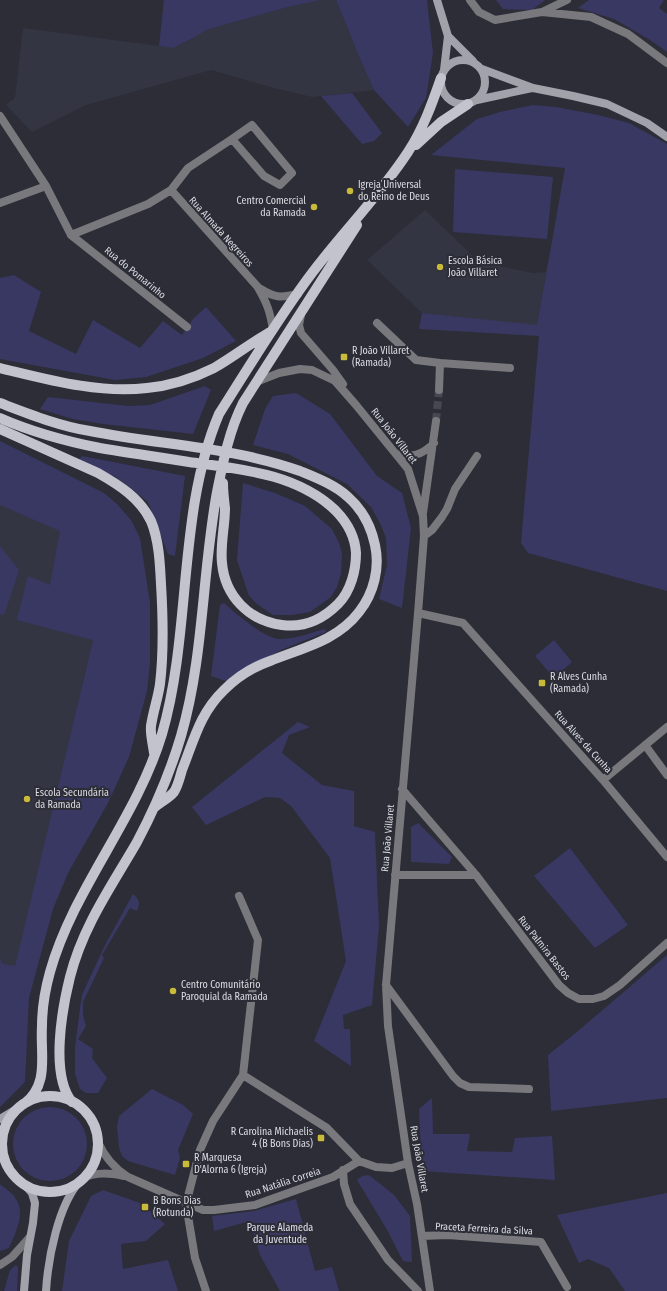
<svg xmlns="http://www.w3.org/2000/svg" width="667" height="1291" font-family="'Fira Sans Condensed',sans-serif">
  <rect width="100%" height="100%" fill="#2c2d36"/>
  <!-- built -->
  <path fill="#343543" d="M321,0H336L360,59L374,90L312,97L274,88L211,70L86,105L32,132L6,105L15,98L23,28L174,48L209,29L288,7Z
    M425,210L479,262L533,273L546,272L537,326L422,313L367,260Z
    M0,480L115,547L15,967L3,964L0,958Z"/>
  <!-- green -->
  <path fill="#393863" d="M164,0H321L288,7L209,29L174,48L159,46Z
    M336,0H427L433,53L426,98L408,127L374,90L360,59Z
    M496,0H545L532,10L503,9Z
    M589,0H664L659,8L667,14V52L650,40L614,19L578,8Z
    M352,93L382,133L374,141L362,144L321,96Z
    M533,105L556,107L598,115L629,123L667,144V591L528,553L521,543L539,336L419,329L422,313L537,325L565,168L431,155L477,119L500,112Z
    M455,169L553,177L547,239L453,232Z
    M14,275L41,292L29,331L76,354L93,320L140,348L163,321L182,335L193,319L206,307L236,341L203,358L146,377L115,380L0,359V278Z
    M205,386L211,390L193,434L103,424L73,419L40,409L48,397L128,406L150,405Z
    M296,393L330,414L377,476L402,493L411,528L402,608L379,599L387,565L386,538L381,525L371,507L347,484L288,454L253,445L265,409L273,396Z
    M0,441L104,493L117,504L131,520L140,538L150,603V663L147,691L129,757L108,803L68,873L53,909L29,998L25,1082L0,1107V958L3,964L15,966L93,640L17,620L28,576L50,585L60,531L0,505Z
    M82,456L185,476L175,556L168,554L148,502L132,489L114,476L79,460Z
    M243,483L275,493L305,506L332,529L339,543L342,553L341,574L337,587L331,597L310,612L292,615H273L257,604L249,596L237,560Z
    M0,546L19,570L4,615L0,614Z
    M224,603C235,613 264,638 279,639C295,639 310,633 325,629L326,632L281,650L226,681L211,676L220,605Z
    M554,640L572,662L554,678L535,656Z
    M298,722L310,727L289,735L282,753L322,785L354,791V826L375,832L379,926L372,1005L343,1015L344,1029H350L351,1066L314,1041L346,961L330,858L291,806L280,798L265,797L206,825L192,807Z
    M418,823L452,857L449,864L411,862V827Z
    M570,848L628,925L595,948L534,876Z
    M133,894C140,900 140,903 137,911L130,908L102,955L104,958L83,1002V1015L86,1026L78,1039L93,1049L92,1058L107,1078L98,1093H86L80,1089L75,1074V1048L80,1008L82,995L104,947Z
    M667,955V1098L551,1111L548,1055L578,1031Z
    M152,1089L183,1105L193,1114L178,1150L180,1158L175,1175L128,1161L122,1156L119,1148L117,1127L119,1116Z
    M432,1098L433,1134H470L467,1151L512,1152L515,1138L552,1136L555,1180L422,1171L419,1109Z
    M13 1144a37 37 0 1 1 74 0a37 37 0 1 1-74 0Z
    M369,1175L394,1195L410,1216L412,1262L403,1261L386,1228L357,1180L362,1176Z
    M0,1184C5,1189 13,1193 16,1199C26,1214 15,1234 9,1248L0,1251Z
    M103,1190L140,1203L165,1224L146,1241L121,1244L123,1269L168,1260L178,1291H62L69,1241L91,1196Z
    M667,1193V1291H625L609,1268L588,1259L579,1263L557,1215Z
    M296,1199L315,1271L332,1267L339,1291H280L260,1255L250,1221L214,1231L212,1216L254,1211Z
    M16,1265L18,1268L17,1291H4L10,1270Z"/>
  <g fill="none" stroke-linecap="round" stroke-linejoin="round">
    <!-- street-tunnel -->
    <path stroke="#464750" stroke-width="8" stroke-dasharray="8 4" stroke-linecap="butt" d="M436,421L439,390"/>
    <!-- street -->
    <path stroke="#78787d" stroke-width="8" d="M470,0L479,12L495,20L542,12L591,17L628,34L667,63
      M542,12L567,0
      M0,116L46,186L71,235
      M171,190L257,286C267,303 270,311 273,330
      M0,203L46,186
      M259,288C275,298 280,298 298,294
      M301,315L299,325L301,333L333,370L343,384
      M377,323L416,360L440,363L439,390
      M187,327L71,235L148,204L171,190L188,168L232,139L264,176L280,185L292,173L252,125L232,139
      M440,363L510,368
      M256,382L279,373L300,369L312,370L335,381L356,405L408,469L423,516L424,536L418,613L386,985L388,1026L408,1163L417,1204L430,1291
      M396,454C413,457 421,456 434,443
      M423,513L436,421
      M424,536L432,530L442,517L447,509L455,489L477,456
      M418,613L463,623L603,780L667,857
      M645,745L667,775
      M603,780L667,727
      M402,789L476,875L559,985L568,993L579,999H593L604,996L620,985L667,943
      M395,875H476
      M386,985L453,1076L460,1083L469,1087L529,1089
      M243,1075L327,1128L359,1161L376,1167L392,1168L408,1163
      M98,1142C105,1158 114,1168 128,1177L203,1210H214L255,1205L333,1177L359,1161
      M343,1170L344,1184L350,1204L388,1260L418,1291
      M83,1178C97,1172 109,1173 124,1176
      M422,1236L448,1235L541,1242L567,1287
      M0,1265L12,1257L30,1237
      M206,1291L195,1258L186,1204L200,1150L213,1121L243,1075L258,940L239,896"/>
    <!-- secondary -->
    <path stroke="#a1a2aa" stroke-width="8" d="M437,0L448,36L444,70
      M448,36L473,61
      M441 82a22 22 0 1 1 44 0a22 22 0 1 1-44 0Z
      M482,69L533,88L573,96L607,104L647,123L667,137
      M477,100L532,88
      M0,1119L20,1107
      M0,1152L5,1160
      M24,1291L27,1255L33,1223L35,1203L32,1193L25,1185
      M46,1291C48,1259 58,1205 80,1181"/>
    <!-- primary -->
    <path stroke="#c2c3cc" stroke-width="10" d="M416,145L441,122L468,104
      M0,368C46,379 99,394 147,388C169,386 194,378 214,368C233,357 251,343 270,332
      M0,403C29,414 59,426 90,431C160,445 233,447 300,471C317,478 335,485 348,497C363,510 371,526 375,545C380,568 374,593 359,612C337,641 302,648 270,661C253,667 237,677 224,690C200,713 194,740 182,770C180,777 178,786 174,792C169,798 161,802 155,807
      M0,418C32,432 65,441 100,448C129,453 159,457 189,462C239,469 296,473 335,510C347,522 355,536 356,553C356,570 351,591 338,604C323,619 304,628 282,625C249,621 225,596 222,563C220,545 225,526 225,508C224,500 223,491 223,483
      M0,429L98,473C119,485 140,498 151,521C159,540 160,564 161,584C163,617 164,651 160,684C158,698 153,712 151,726C150,734 153,744 154,753
      M2 1144a48 48 0 1 1 96 0a48 48 0 1 1-96 0Z
      M72,1102C50,1075 62,1009 70,977C83,926 111,887 137,842C155,808 170,773 181,736C204,657 202,573 217,492C223,462 229,431 243,403L357,225
      M24,1104C50,1084 40,1055 42,1026C42,1008 45,990 50,972C74,887 136,820 162,734C192,631 177,513 219,414C249,367 278,318 312,273C343,232 380,195 408,152C423,129 432,104 441,78"/>
  </g>
  <!-- markers -->
  <g fill="#c9ba3a" stroke="#2c2d36" stroke-width="1.5">
    <circle cx="350" cy="191" r="4"/>
    <circle cx="314" cy="207" r="4"/>
    <circle cx="440" cy="267" r="4"/>
    <rect x="340" y="353" width="8" height="8" rx="2"/>
    <rect x="538" y="679" width="8" height="8" rx="2"/>
    <circle cx="27" cy="799" r="4"/>
    <circle cx="173" cy="991" r="4"/>
    <rect x="317" y="1134" width="8" height="8" rx="2"/>
    <rect x="182" y="1160" width="8" height="8" rx="2"/>
    <rect x="141" y="1203" width="8" height="8" rx="2"/>
  </g>
  <g text-anchor="middle" dominant-baseline="central" stroke-width="4" stroke-linejoin="round" paint-order="stroke">
    <!-- poi labels -->
    <g font-size="10" fill="#dcdde3" stroke="#2c2d36" text-anchor="start">
      <text x="358" y="185">Igreja Universal<tspan x="358" dy="12">do Reino de Deus</tspan></text>
      <text x="306" y="201" text-anchor="end">Centro Comercial<tspan x="306" dy="12">da Ramada</tspan></text>
      <text x="448" y="261">Escola Básica<tspan x="448" dy="12">João Villaret</tspan></text>
      <text x="352" y="351">R João Villaret<tspan x="352" dy="12">(Ramada)</tspan></text>
      <text x="550" y="677">R Alves Cunha<tspan x="550" dy="12">(Ramada)</tspan></text>
      <text x="35" y="793">Escola Secundária<tspan x="35" dy="12">da Ramada</tspan></text>
      <text x="181" y="985">Centro Comunitário<tspan x="181" dy="12">Paroquial da Ramada</tspan></text>
      <text x="313" y="1132" text-anchor="end">R Carolina Michaelis<tspan x="313" dy="12">4 (B Bons Dias)</tspan></text>
      <text x="194" y="1158">R Marquesa<tspan x="194" dy="12">D'Alorna 6 (Igreja)</tspan></text>
      <text x="153" y="1201">B Bons Dias<tspan x="153" dy="12">(Rotunda)</tspan></text>
    </g>
    <!-- street labels -->
    <g font-size="10" fill="#dcdde3" stroke="#2c2d36">
      <text transform="translate(221 232) rotate(48)">Rua Almada Negreiros</text>
      <text transform="translate(135 273) rotate(39)">Rua do Pomarinho</text>
      <text transform="translate(394 436) rotate(52)">Rua João Villaret</text>
      <text transform="translate(583 742) rotate(48)">Rua Alves da Cunha</text>
      <text transform="translate(388 838) rotate(-85)">Rua João Villaret</text>
      <text transform="translate(544 948) rotate(52)">Rua Palmira Bastos</text>
      <text transform="translate(419 1159) rotate(80)">Rua João Villaret</text>
      <text transform="translate(283 1183) rotate(-18)">Rua Natália Correia</text>
      <text transform="translate(484 1229) rotate(3)">Praceta Ferreira da Silva</text>
    </g>
    <!-- park labels -->
    <g font-size="10" fill="#e1e2f1" stroke="#2c2d36">
      <text x="280" y="1228">Parque Alameda<tspan x="280" dy="12">da Juventude</tspan></text>
    </g>
  </g>
</svg>
